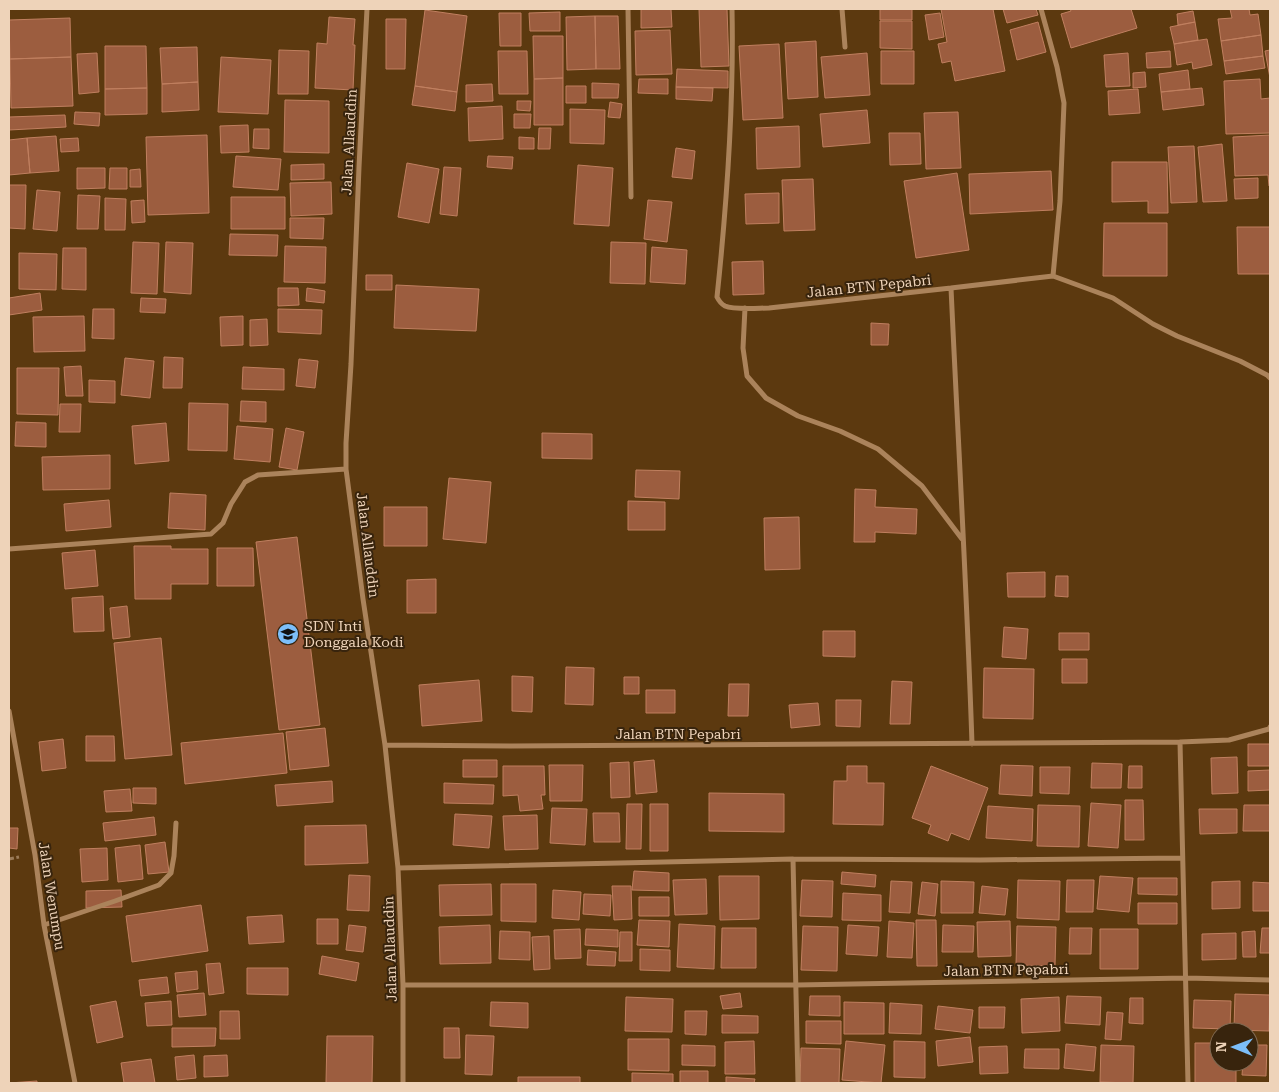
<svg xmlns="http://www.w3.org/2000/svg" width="1279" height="1092" font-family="'Roboto Serif',serif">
  <rect width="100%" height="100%" fill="#5c390f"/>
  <!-- building -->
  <path fill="#9c5d3f" stroke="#c07f5f" d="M641,9H671L672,27L641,28Z
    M699,9H727L729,66L701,67Z
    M880,9H912V20H880Z
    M941,9H993L1005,71L955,81L951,61L942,63L938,44L947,42Z
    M1003,9H1036L1038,15L1007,23Z
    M1070,9H1131L1137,28L1071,48L1061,14L1071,11Z
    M1230,9H1249L1250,15L1258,14L1261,35L1221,41L1218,19L1232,18Z
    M425,10L467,16L457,92L415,86Z
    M1193,11L1195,22L1178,25L1177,14Z
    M560,12V31H530L529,13Z
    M499,13H521V46H500Z
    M940,13L944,37L929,40L925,15Z
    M595,16L596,69L567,70L566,17Z
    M595,16H618L620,69H596Z
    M329,17L355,19L353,45H355L353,90L315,88L317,43L327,44Z
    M70,18L71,57L10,59L9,20Z
    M386,19H406L405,69H386Z
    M880,21H912V49L880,48Z
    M1038,22L1046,52L1017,60L1010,30Z
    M1195,22L1198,40L1174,44L1170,27Z
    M670,30L672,74L636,75L635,31Z
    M1261,35L1263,56L1224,61L1221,41Z
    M533,36H563V78L534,79Z
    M1207,39L1212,65L1193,69L1192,62L1177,65L1174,44Z
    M816,41L818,97L788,99L785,43Z
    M779,44L783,118L743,120L739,46Z
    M105,46H146L147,88L105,89Z
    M197,47L198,82L162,84L160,48Z
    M279,50L309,51L308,94H278Z
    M1270,50V78L1265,51Z
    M498,51H527L528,94H499Z
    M881,51H914V84H881Z
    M1170,51L1171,67L1147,68L1146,53Z
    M97,53L99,92L79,94L77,54Z
    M867,53L870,95L825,98L821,57Z
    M1128,53L1130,86L1106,87L1104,55Z
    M1263,56L1265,68L1226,74L1224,61Z
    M71,57L73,106L11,108L10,59Z
    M221,57L271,60L268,114L218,112Z
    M677,69L728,71V88L676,87Z
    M1188,70L1190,89L1161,92L1159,74Z
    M1145,72L1146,87L1133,88V73Z
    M563,78V125H534V79Z
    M639,79H668V94L638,93Z
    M1260,79L1261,99L1270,98V133L1226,134L1224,81Z
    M198,82L199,110L162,112V84Z
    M592,83L619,84L618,98H592Z
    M492,84L493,101L466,102V85Z
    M415,86L457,92L455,111L412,105Z
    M566,86H586V103H566Z
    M676,87L713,88L712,101L676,99Z
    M147,88V114L105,115V89Z
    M1202,88L1204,105L1163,110L1161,92Z
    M1138,89L1140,113L1109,115L1108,91Z
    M285,100L329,101V153L284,152Z
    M517,101H531L530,111L517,110Z
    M610,102L622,104L620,118L608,117Z
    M502,106L503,139L469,141L468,108Z
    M570,109L605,110L604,144L570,143Z
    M867,110L870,143L823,147L820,114Z
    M75,112L100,113L99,126L74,124Z
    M958,112L961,168L926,169L924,113Z
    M514,114H531L530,128H514Z
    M65,115L66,127L9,130V117Z
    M248,125L249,152L221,153L220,126Z
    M799,126L800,167L757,169L756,128Z
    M539,128H551L550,149H538Z
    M254,129H269V149L253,148Z
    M889,133H920L921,164L890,165Z
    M207,135L209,213L148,215L146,137Z
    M1270,135V186H1269L1268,175L1235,176L1233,137Z
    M56,136L59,171L30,173L27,138Z
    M519,137L534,138V149H519Z
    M27,138L30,173L9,175V140Z
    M78,138L79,151L61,152L60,139Z
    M1222,144L1227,201L1203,202L1198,147Z
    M1194,146L1197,202L1171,203L1168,147Z
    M676,148L695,151L692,179L672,177Z
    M236,156L281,159L278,190L233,187Z
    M488,156L513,157L512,169L487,167Z
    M1112,162H1167L1168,213H1148V201L1112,202Z
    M407,163L439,169L429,223L398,217Z
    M324,164V179L291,180V165Z
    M578,165L613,168L609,226L574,224Z
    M444,167L461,168L457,216L440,214Z
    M77,168H105V188L77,189Z
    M110,168H127V189H109Z
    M140,169L141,187H130V170Z
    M1051,171L1053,210L970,214L969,174Z
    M957,173L969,250L916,258L904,181Z
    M1258,178V198L1235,199L1234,179Z
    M813,179L815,230L784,231L782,180Z
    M331,182L332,214L291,216L290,183Z
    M9,185H26L25,229L9,228Z
    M37,190L60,192L57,231L33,229Z
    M779,193V223L746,224L745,194Z
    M78,195L100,196L98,229H77Z
    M231,197H285V229H231Z
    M105,198L126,199L125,230H105Z
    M144,200L145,222L132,223L131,201Z
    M648,200L672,202L667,242L644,239Z
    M290,218H324L323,239L290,238Z
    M1104,223H1167V276H1103Z
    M1237,227H1270V274H1238Z
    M230,234L278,235L277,256L229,255Z
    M133,242L159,243L157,294L131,293Z
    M166,242L193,243L191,294L164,292Z
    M611,242L646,243L645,284L610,283Z
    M285,246L326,247L325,283L284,282Z
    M652,247L687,250L685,284L650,282Z
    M63,248H86V290L62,289Z
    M19,253L57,254L56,290L19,289Z
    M763,261L764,294L733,295L732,262Z
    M366,275H392V290H366Z
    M396,285L479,289L476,331L394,328Z
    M278,288H298L299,305L278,306Z
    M307,288L325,291L324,303L306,301Z
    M40,293L42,310L9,315V298Z
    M141,298L166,299L165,313L140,312Z
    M93,309H114V339L92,338Z
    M278,309L322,310L321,334L278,332Z
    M84,316L85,351L34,352L33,317Z
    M243,316V345L221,346L220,317Z
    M267,319L268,345L250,346V320Z
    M871,323L889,324L888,345H871Z
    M164,357L183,358L182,388H163Z
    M125,358L154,361L150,398L121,395Z
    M299,359L318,361L315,388L296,386Z
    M81,366L83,396H66L64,367Z
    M243,367L284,369V390L242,389Z
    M17,368H59L58,415L17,414Z
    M89,380L115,381V403L89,402Z
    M241,401L266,402V422L240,421Z
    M189,403L228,404L227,451L188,450Z
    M60,404H81L80,432H59Z
    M16,422L46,423V447L15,446Z
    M166,423L169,461L135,464L132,426Z
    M237,426L273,429L270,462L234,459Z
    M286,428L304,432L297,470L279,467Z
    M542,433L592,434V459L542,458Z
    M110,455V489L43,490L42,457Z
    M636,470L680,471L679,499L635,497Z
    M449,478L491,482L486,543L443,539Z
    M855,489L876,490L875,507L917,509L916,534L875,532V542H854Z
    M170,493L206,495L205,530L168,528Z
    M109,500L111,527L66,531L64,504Z
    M628,501L665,502V530H628Z
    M384,507H427V546H384Z
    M799,517L800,569L765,570L764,518Z
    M297,537L320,725L279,730L256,542Z
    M134,546H171V549H208V584H171V599H135Z
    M217,548H253L254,586H217Z
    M95,550L98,586L65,589L62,553Z
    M1045,572V597H1008L1007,573Z
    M1056,576H1068V597L1055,596Z
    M436,579V613H407V580Z
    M103,596L104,631L74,632L72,598Z
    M127,606L130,637L113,639L110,608Z
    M1004,627L1028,629L1026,659L1002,657Z
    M823,631H855V657L823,656Z
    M1059,633H1089V650H1059Z
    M161,638L172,755L125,759L114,643Z
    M1062,659H1087V683H1062Z
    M566,667L594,668L593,705L565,704Z
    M984,668L1034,669L1033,719L983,718Z
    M512,676L533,677L532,712L512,711Z
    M624,677H639V694H624Z
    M479,680L482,721L422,726L419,685Z
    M892,681L912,682L910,724H890Z
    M729,684H749L748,716H728Z
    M646,690H675V713H646Z
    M836,700H861L860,727L836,726Z
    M818,703L820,725L791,728L789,705Z
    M325,728L329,766L290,770L286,732Z
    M283,733L287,773L185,784L181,743Z
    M86,736H114L115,761H86Z
    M63,739L66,768L42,771L39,742Z
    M1248,744H1270V766H1248Z
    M1237,757L1238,793L1212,794L1211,758Z
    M463,760H497V777H463Z
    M654,760L657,792L636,794L634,762Z
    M629,762L630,797L611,798L610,763Z
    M1092,763L1122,764L1121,788H1091Z
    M549,765H583L582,801H550Z
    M1001,765L1033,766L1032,796L999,794Z
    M503,766H544L545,795H541L543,809L520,811L518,795L503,796Z
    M847,766H867V783H884L883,825L833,824L834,781H847Z
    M931,766L988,788L969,840L951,833L948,841L928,833L931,825L912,818Z
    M1129,766H1142V788H1128Z
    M1040,767H1070L1069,794L1040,793Z
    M1270,770V790L1248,791V771Z
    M332,781L333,802L277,806L275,785Z
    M444,783L494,785L493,804L444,803Z
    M133,788H156V804L133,803Z
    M130,789L132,811L106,812L104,791Z
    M709,793L784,794V832L709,831Z
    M1125,800H1143L1144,840H1125Z
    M1091,803L1121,805L1118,848L1088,846Z
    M627,804H642L641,849H626Z
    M650,804H668V851H650Z
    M1038,805L1080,806L1079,847L1037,846Z
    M1244,805H1270V831H1243Z
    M988,806L1033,809L1032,841L986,838Z
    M552,808L587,809L585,845L550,843Z
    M1199,809H1237V833L1200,834Z
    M593,813H619L620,842H594Z
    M455,814L492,816L489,848L453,845Z
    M537,815L538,849L505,850L503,816Z
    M154,817L156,835L105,841L103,823Z
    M366,825L368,863L305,865V826Z
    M9,828H18L17,849L9,848Z
    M165,842L169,872L148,874L145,845Z
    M140,845L143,879L118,882L115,848Z
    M107,848L108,880L82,882L80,849Z
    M634,871L669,873V891L632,890Z
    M842,872L876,875L875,887L841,884Z
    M349,875L370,876L369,911L347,910Z
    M719,876H759V919L720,920Z
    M1100,876L1133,878L1129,912L1097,909Z
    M1138,878H1177V895L1138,894Z
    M706,879L707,914L675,915L673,880Z
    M802,880L833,881L832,917L800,916Z
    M1018,880L1060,881L1059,920L1017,918Z
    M1067,880H1094L1093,912H1066Z
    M891,881L912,882L910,913L889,912Z
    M941,881L974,882L973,913H941Z
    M1240,881V908L1212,909V882Z
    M922,882L938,884L935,916L918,914Z
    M1253,882L1270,883V911H1253Z
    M491,884L492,915L440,916L439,885Z
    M501,884H536V922L501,921Z
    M612,886H631L632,919L614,920Z
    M982,886L1008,889L1005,915L979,913Z
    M121,890L122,907L86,908V891Z
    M553,890L581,892L579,920L552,918Z
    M843,893L881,895V921L842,920Z
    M584,894L611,895L610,916L583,914Z
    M639,897H669V916H639Z
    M1138,903H1177V924H1138Z
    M201,905L208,951L132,962L126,916Z
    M282,915L284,942L249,944L247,917Z
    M317,919H338V944H317Z
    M639,920L670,921L669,947L637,945Z
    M916,920H936L937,966H917Z
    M889,921L914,923L912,958L887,957Z
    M1010,921L1011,956L978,957L977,922Z
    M679,924L715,926L714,969L677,967Z
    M349,925L366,927L363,952L346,950Z
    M490,925L491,963L440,964L439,927Z
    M848,925L879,927L877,956L846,954Z
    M943,925L974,926L973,952H942Z
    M803,926L838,927L837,971L801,970Z
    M1017,926L1056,927L1055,966L1016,965Z
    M722,928H756V968H721Z
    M1070,928H1092L1091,954H1069Z
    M1262,928H1270V953H1260Z
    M580,929L581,958L555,959L554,930Z
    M586,929L618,930V947L585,945Z
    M1100,929H1138V969H1100Z
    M500,931L530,932V960L499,959Z
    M1255,931L1256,957H1243L1242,932Z
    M620,932H632V961H619Z
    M1236,933V959L1202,960V934Z
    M549,936L550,969L534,970L532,937Z
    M640,949L670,950V971L640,970Z
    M588,950L616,952L615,966L587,965Z
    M322,956L359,963L356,981L319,974Z
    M220,963L224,993L209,995L206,964Z
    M247,968H288V995L247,994Z
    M197,971L198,989L177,992L175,973Z
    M167,977L169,993L141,996L139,980Z
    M204,993L206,1015L179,1017L177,995Z
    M740,993L742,1007L723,1009L720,996Z
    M1235,994L1270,995L1269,1031L1234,1030Z
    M810,996H840V1016L809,1015Z
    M1067,996L1101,997L1100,1025L1065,1023Z
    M626,997L673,999L672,1032L625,1031Z
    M1059,997L1060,1031L1022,1033L1021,999Z
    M1130,998H1143V1024L1129,1023Z
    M1194,1000L1231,1001L1230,1029L1193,1028Z
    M116,1001L123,1037L97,1043L90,1006Z
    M171,1001L172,1025L147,1026L145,1003Z
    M491,1002L528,1003V1028L490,1026Z
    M844,1002L884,1003V1034H844Z
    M890,1003L922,1005L921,1034L889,1033Z
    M938,1006L973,1010L970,1033L935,1029Z
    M979,1007H1005L1004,1028H979Z
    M220,1011H239L240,1039H220Z
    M685,1011H707L706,1035L685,1034Z
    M1107,1012L1123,1013L1121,1040L1105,1039Z
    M722,1015L758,1016V1033H722Z
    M806,1021H841V1044L806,1043Z
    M172,1028H216L215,1046L172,1047Z
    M444,1028H459L460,1058H444Z
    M466,1035L494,1036L492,1075L465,1074Z
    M327,1036H373L372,1083H326Z
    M970,1037L973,1062L938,1066L936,1041Z
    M628,1039H669V1071L628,1070Z
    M754,1041L755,1074H725V1042Z
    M846,1041L885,1045L881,1083L842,1080Z
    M894,1041L925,1042V1078L894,1077Z
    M1195,1043H1219V1062H1236V1083H1195Z
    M1066,1044L1096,1047L1094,1071L1064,1068Z
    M682,1045L715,1046V1066L682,1065Z
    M1101,1045L1134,1046L1133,1083L1100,1082Z
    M1249,1045H1267L1266,1076L1242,1075L1243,1062H1249Z
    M1007,1046L1008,1073L980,1074L979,1047Z
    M801,1048L840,1049L839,1083H800Z
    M1025,1049H1059V1069L1024,1068Z
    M194,1055L196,1078L177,1080L175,1057Z
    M227,1055L228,1076L204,1077V1056Z
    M151,1059L155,1083H124L121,1063Z
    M680,1071H708V1083H680Z
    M632,1073L673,1074V1083H632Z
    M518,1077H580V1083H518Z
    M726,1077L755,1079L754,1083H726Z
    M37,1081V1083H9Z"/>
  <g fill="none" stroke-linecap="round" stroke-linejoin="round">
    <!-- path -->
    <path stroke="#9c7c59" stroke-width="3" stroke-dasharray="5 2.5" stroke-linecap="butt" d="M9,859L19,857"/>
    <!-- street -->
    <path stroke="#ab835b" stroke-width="5" d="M367,9L359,167L351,364L346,443V469L363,599L385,745L398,868L403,985V1083
      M628,9L631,197
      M732,9C734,105 727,202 717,297C719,301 721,304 725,306C734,310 758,308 769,308L951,288C958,440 967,592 972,744
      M842,9L845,47
      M1041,9L1057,67L1064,103L1060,201L1053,276
      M951,288L1053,276L1113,298L1153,324L1177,336L1240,361L1267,375L1270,378
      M745,308L743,348L747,376L766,398L798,416L840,431L878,449L922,486L962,539
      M9,549L211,534L223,523L231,504L245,482L258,475L346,469
      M9,711L35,855L44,925L75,1083
      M1180,742L1229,740L1269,729L1270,727
      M385,745L511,746L1180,742L1188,1083
      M793,859L798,1083
      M398,868L793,859L980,860L1182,858
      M44,925L115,901L159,885L171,873L174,856L176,823
      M403,985H797L1186,978L1270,980"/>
  </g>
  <!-- icons -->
  <defs>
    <g id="school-disc" transform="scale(1.125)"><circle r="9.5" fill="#7cbef9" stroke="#38240d"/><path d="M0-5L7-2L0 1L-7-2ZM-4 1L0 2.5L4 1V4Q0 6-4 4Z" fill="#111"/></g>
  </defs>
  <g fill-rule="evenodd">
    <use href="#school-disc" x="288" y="634"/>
  </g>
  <g text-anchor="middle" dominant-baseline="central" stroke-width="4" stroke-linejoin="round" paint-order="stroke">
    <!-- street labels -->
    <g font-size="14" fill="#eed3b9" stroke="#38240d">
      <text transform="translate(349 142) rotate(-87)">Jalan Allauddin</text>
      <text transform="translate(869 286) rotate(-6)">Jalan BTN Pepabri</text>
      <text transform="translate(368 545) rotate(83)">Jalan Allauddin</text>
      <text x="678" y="734">Jalan BTN Pepabri</text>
      <text transform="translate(52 896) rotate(81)">Jalan Wenumpu</text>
      <text transform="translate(390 949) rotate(-92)">Jalan Allauddin</text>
      <text transform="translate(1006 970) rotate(-1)">Jalan BTN Pepabri</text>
    </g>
    <!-- poi labels -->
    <g font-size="14" fill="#eed3b9" stroke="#38240d" text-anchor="start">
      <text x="304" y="626">SDN Inti<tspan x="304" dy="16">Donggala Kodi</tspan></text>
    </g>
  </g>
  <!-- border -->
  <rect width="1279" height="1092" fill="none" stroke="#eed3b9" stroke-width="20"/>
  <!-- north arrow -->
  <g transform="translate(1234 1047) rotate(271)"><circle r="24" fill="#38240d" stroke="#816a52"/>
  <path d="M0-4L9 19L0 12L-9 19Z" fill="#7cbef9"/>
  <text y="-8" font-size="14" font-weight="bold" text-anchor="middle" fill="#eed3b9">N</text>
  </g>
</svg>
